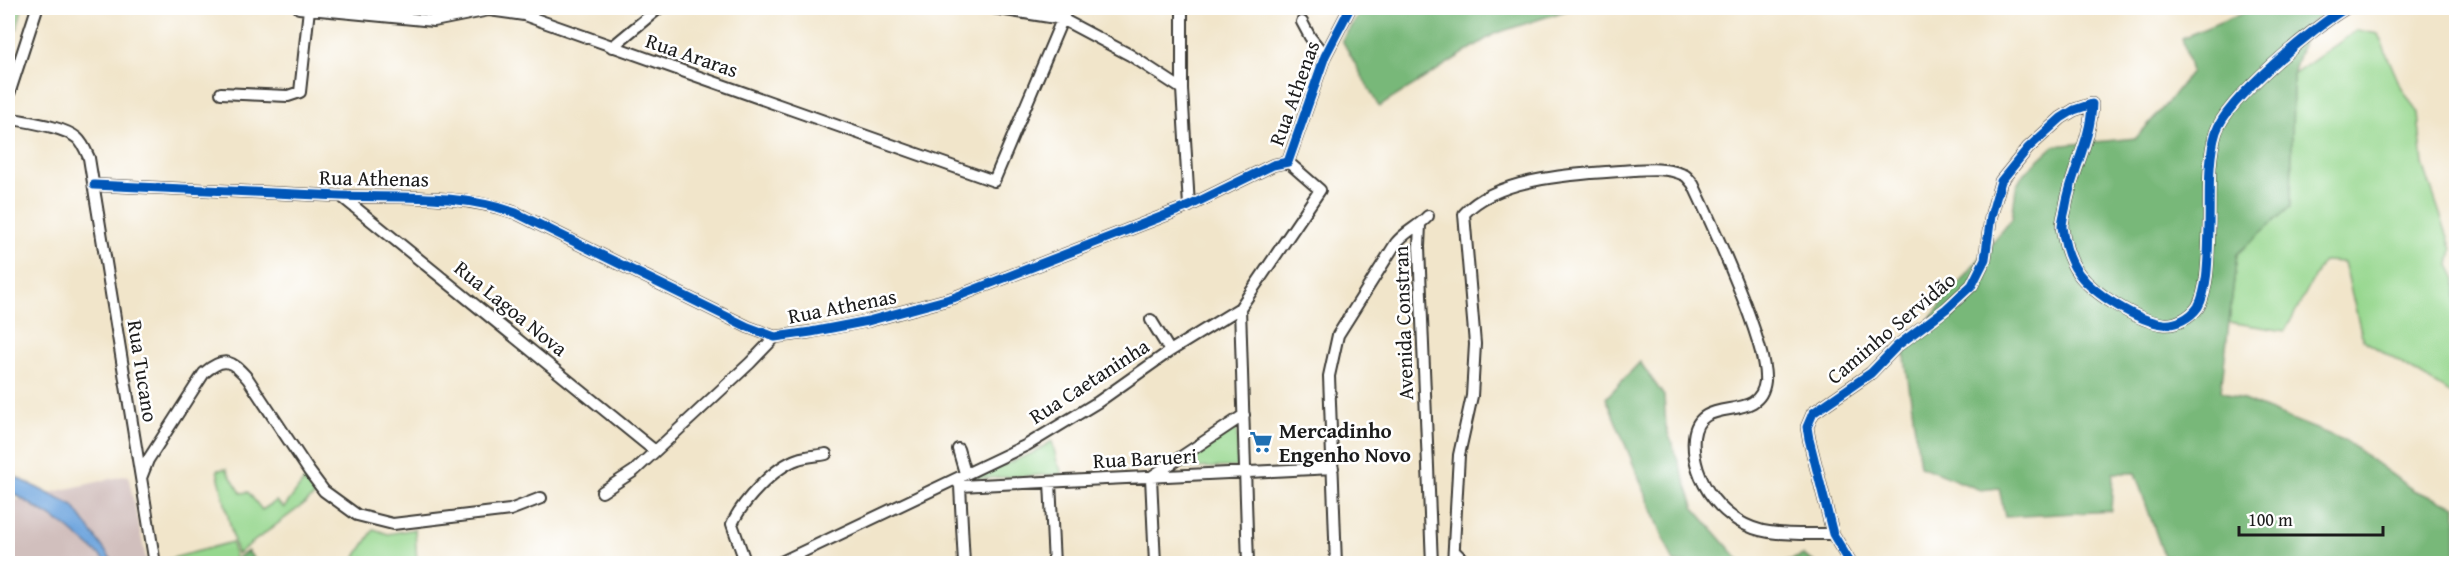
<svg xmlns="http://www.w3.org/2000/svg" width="2464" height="571" font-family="'Gentium Book Plus',serif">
  <rect width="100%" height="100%" fill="#fff"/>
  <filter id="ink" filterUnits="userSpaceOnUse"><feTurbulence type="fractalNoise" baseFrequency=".0167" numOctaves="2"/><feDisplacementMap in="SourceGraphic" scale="12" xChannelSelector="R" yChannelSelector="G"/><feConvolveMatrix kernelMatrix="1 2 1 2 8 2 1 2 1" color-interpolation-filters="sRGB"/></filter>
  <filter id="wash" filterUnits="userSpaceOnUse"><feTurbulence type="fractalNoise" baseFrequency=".008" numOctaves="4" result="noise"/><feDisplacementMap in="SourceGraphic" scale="24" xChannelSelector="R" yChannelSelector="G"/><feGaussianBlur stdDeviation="1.35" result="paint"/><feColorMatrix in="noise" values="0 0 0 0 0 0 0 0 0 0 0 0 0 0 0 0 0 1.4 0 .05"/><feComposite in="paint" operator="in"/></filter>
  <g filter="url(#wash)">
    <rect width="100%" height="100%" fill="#f1e5ca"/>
    <!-- industrial -->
    <path fill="#d1bfbd" d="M128,475L147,563H8V497L18,500Z"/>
    <!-- green -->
    <path fill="#96d78e" stroke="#597a55" stroke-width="1.5" d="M8,8H22L17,29L8,27Z
      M2357,30L2378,34L2399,83L2418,114L2423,164L2452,249L2449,265L2456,279V397L2363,340L2344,262L2323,261L2285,331L2229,322L2237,253L2291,206L2293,75Z
      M1237,423L1238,467L1185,468L1182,466L1184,459Z
      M1052,441L1057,462L1063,474L970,479L1033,453Z
      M226,469L241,493L248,492L262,510L276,501L284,508L306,478L320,492L237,554L217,470Z
      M374,529L388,534L415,529L417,563H352Z
      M232,542L236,563H163L162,561Z"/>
    <!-- forest -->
    <path fill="#78b879" stroke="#4a6a4a" stroke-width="1.5" d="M1363,8H1574L1494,34L1379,107L1342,40Z
      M2254,8H2332L2308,25L2293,75L2291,206L2237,254L2221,391L2346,441L2413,490L2456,506V563L2216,564L2164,556L2135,473H2113L2111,511L2005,517L1999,488L1980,490L1920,466L1904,350L2012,219L2016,187L2024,173L2054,146L2136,138L2168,102L2191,72L2182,38Z
      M1640,362L1664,396L1666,427L1695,509L1742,563H1674L1606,398Z
      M248,551L257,563H239L238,557Z
      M1803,555L1816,563H1783Z"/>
    <!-- water -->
    <path fill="#70a6de" stroke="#46617d" stroke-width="1.5" d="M8,473L73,506L114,563H109L64,525L8,490Z"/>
  </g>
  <g filter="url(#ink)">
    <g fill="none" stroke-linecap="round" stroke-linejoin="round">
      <!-- street casing -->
      <g stroke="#3c3a36" stroke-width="14">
        <path id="street" d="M299,8L434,21L489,10L524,15L994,181L1067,8
          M993,8L1062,19L1130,55L1182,89
          M1182,8V89L1189,206
          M1302,22L1310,37L1325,56
          M612,47L659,8
          M221,93L288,96L300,92L309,9
          M8,97L37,8
          M8,118C26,122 63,126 77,138C83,143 86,151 89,158L155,564
          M94,185C176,189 258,193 340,196C400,198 459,193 516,213L748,327L775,337L811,332L868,321L953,298L1189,206L1273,165L1288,162L1325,56L1350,8
          M341,196L655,451
          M1420,224L1419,247L1432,564
          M1151,320L1170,351
          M958,449L965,473
          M141,478L148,460L204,373C224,356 232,360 248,379L309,471L324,491L357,515L393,524L510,510L541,498
          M957,481L960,486L964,564
          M1050,482L1054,564
          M960,486L1333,468
          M602,492L634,471L750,363L775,337
          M1454,551L1467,564
          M746,564L732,524C742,502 774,467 798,459C806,456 817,456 826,454
          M777,564L1027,445L1098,402L1170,351L1240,308
          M1155,564L1151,477L1244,415
          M1248,564L1240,308L1320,190L1288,162
          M1336,564L1329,376L1338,335L1396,243C1407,230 1417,228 1428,216
          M1453,564L1459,455L1472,396L1475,344L1464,214C1496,178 1574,174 1620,171C1640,170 1665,166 1684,175C1687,176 1690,181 1693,184C1711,222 1768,345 1765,381C1760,426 1699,392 1694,437C1690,481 1725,526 1769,532C1790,535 1812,534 1833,534
          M1851,564L1833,534L1809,439L1807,427L1813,413L1871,373L1897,346L1946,309L1972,285L1985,259L1991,216L2001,181L2028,148L2061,118L2074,110L2092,104C2091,140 2072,170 2066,205C2065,212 2062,220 2062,227C2064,242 2069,261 2079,274C2094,294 2138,321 2163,324C2176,326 2191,317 2198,307C2209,288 2208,249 2209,227C2210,196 2207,161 2216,132C2227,99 2315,26 2346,8"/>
      </g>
      <!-- street -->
      <use href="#street" stroke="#fff" stroke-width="10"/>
      <!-- cycleway casing -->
      <g stroke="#fff" stroke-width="13">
        <path id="cycleway" d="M94,185C176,189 258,193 340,196C400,198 459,193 516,213L748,327L775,337L811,332L868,321L953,298L1189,206L1273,165L1288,162L1325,56L1350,8
          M1851,564L1833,534L1809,439L1807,427L1813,413L1871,373L1897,346L1946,309L1972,285L1985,259L1991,216L2001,181L2028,148L2061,118L2074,110L2092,104C2091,140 2072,170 2066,205C2065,212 2062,220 2062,227C2064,242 2069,261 2079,274C2094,294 2138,321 2163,324C2176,326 2191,317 2198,307C2209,288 2208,249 2209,227C2210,196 2207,161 2216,132C2227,99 2315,26 2346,8"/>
      </g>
      <!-- cycleway -->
      <use href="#cycleway" stroke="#0057b8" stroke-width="9"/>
    </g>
  </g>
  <!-- icons -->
  <defs>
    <g id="supermarket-bare" transform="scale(1.8)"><path d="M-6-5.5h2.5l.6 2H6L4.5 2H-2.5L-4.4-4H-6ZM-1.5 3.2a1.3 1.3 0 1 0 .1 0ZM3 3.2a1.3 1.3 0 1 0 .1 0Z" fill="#1f6fb2" stroke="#fff" stroke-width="2.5" paint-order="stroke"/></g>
  </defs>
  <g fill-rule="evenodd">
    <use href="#supermarket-bare" x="1261" y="442"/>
  </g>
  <g text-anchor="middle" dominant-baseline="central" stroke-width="5" stroke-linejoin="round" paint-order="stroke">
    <!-- street labels -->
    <g font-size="21" fill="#1c1c1c" stroke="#fff">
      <text transform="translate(692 55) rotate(19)">Rua Araras</text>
      <text transform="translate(1294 93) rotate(-70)">Rua Athenas</text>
      <text transform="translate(374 178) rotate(1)">Rua Athenas</text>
      <text transform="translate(842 306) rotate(-11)">Rua Athenas</text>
      <text transform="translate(511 308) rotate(39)">Rua Lagoa Nova</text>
      <text transform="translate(1403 323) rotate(-92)">Avenida Constran</text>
      <text transform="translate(1891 328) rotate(-40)">Caminho Servidão</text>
      <text transform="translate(143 371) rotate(81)">Rua Tucano</text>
      <text transform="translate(1089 381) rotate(-33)">Rua Caetaninha</text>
      <text transform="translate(1145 458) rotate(-3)">Rua Barueri</text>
    </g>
    <!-- poi labels -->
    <g font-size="21" font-weight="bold" fill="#1c1c1c" stroke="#fff" text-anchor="start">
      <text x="1279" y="430">Mercadinho<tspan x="1279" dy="24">Engenho Novo</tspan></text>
    </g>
  </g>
  <!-- margin -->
  <rect width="2464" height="571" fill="none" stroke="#fff" stroke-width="30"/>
  <!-- scale -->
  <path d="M2239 526v9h144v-9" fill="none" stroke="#1c1c1c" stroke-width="3"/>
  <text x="2248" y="526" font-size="18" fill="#1c1c1c" stroke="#ffffff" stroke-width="4.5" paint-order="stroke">100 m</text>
</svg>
